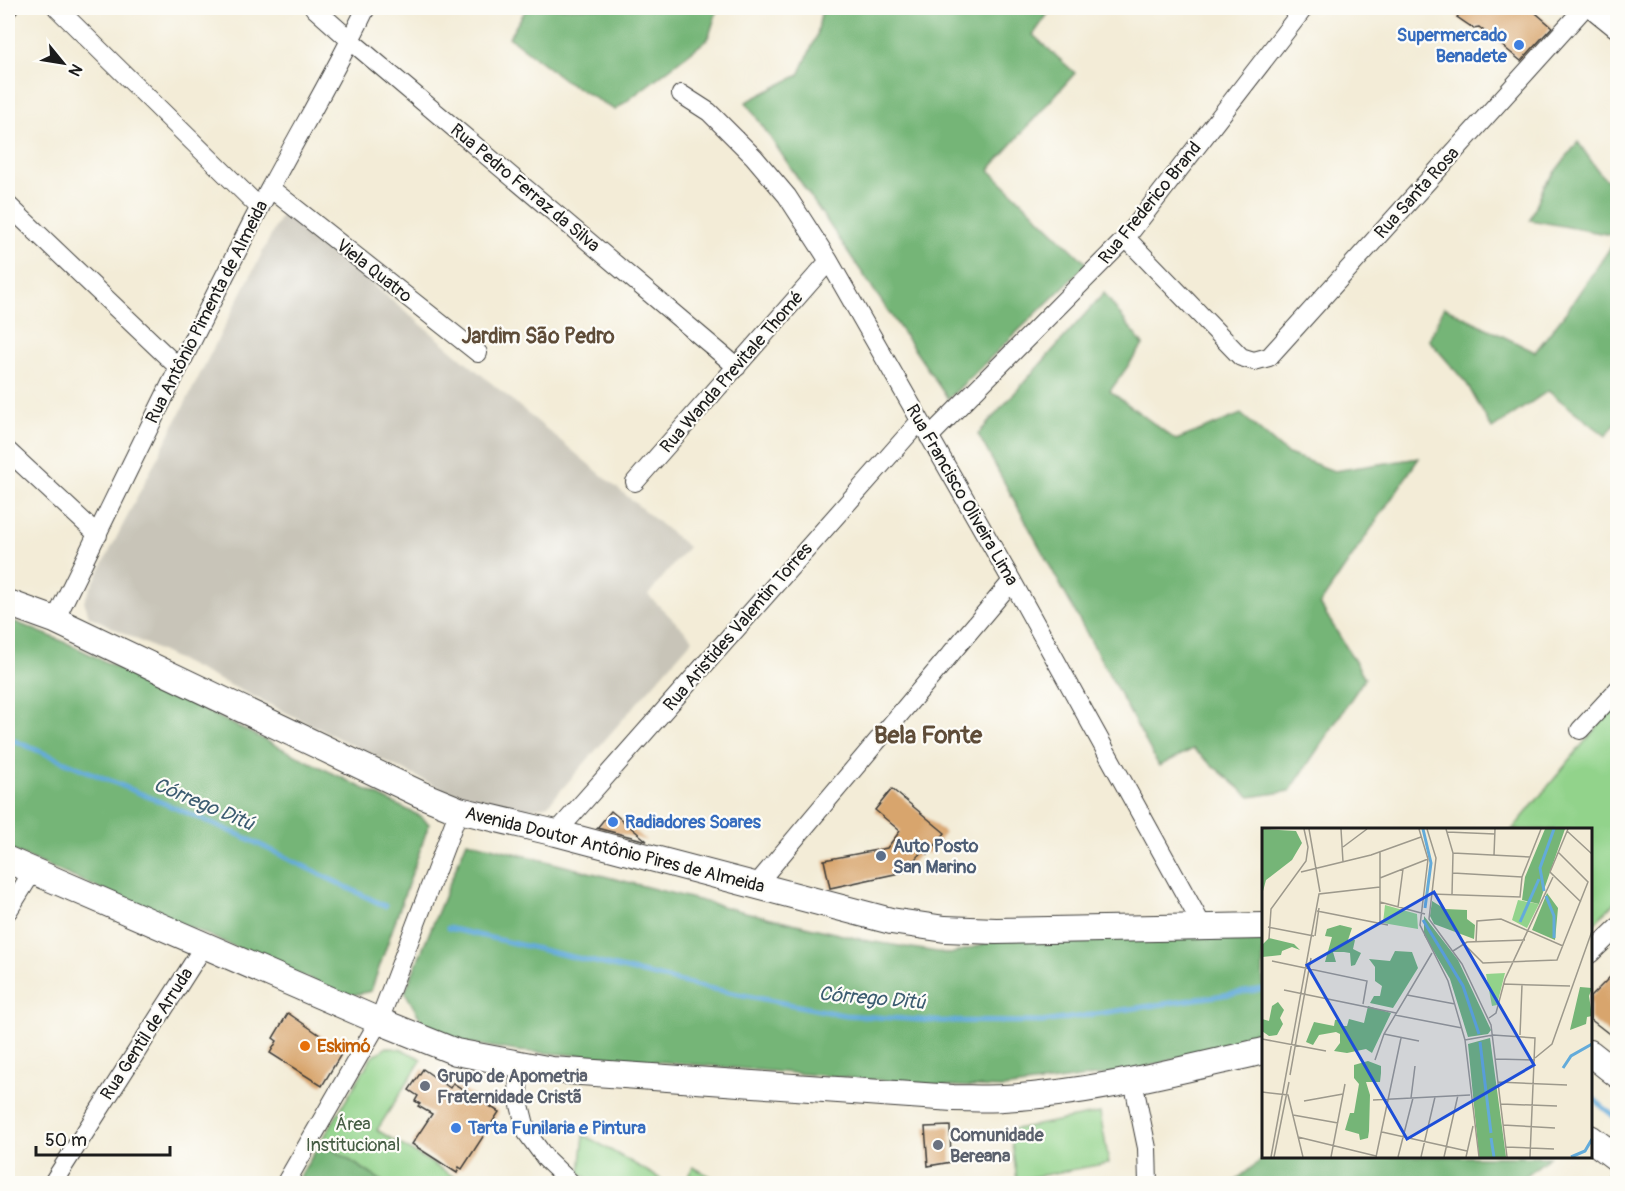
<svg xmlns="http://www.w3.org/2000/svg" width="1625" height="1191" font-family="Pangolin,sans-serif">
  <rect width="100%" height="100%" fill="#fdfcf7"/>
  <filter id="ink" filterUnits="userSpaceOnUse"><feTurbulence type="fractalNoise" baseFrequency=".0167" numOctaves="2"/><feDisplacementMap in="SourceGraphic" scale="12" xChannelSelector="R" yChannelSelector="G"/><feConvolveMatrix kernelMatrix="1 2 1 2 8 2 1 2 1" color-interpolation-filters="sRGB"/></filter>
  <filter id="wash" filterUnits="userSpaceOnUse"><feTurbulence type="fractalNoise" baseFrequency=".008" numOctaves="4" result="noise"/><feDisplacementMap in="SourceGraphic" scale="24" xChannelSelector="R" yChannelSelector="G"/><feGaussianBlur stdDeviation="1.35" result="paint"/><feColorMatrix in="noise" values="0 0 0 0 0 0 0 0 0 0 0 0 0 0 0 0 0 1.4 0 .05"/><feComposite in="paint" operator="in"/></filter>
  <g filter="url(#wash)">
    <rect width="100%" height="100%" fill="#f3ecd7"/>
    <!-- industrial -->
    <path fill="#c8c4b8" d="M284,210L688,547L648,595L693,639L548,805L519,813L444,790L89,616L84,601Z"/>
    <!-- green -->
    <path fill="#92d38b" stroke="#577854" stroke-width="1.5" d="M1615,705L1617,706V900L1591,927L1590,830H1512Z
      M387,1047L403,1050L422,1059L377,1130L464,1183H385L321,1142L371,1058Z
      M1100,1113L1109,1163L1017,1180L1010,1130Z
      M584,1135L668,1183H593L580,1173Z
      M693,1167L723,1183H684Z"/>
    <!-- forest -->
    <path fill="#75b577" stroke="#48684a" stroke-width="1.5" d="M527,8H718L708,39L615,110L566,81L509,37Z
      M822,8H1052L1033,35L1075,73L989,170L1087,264L948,399L746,102L799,75L817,35Z
      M1578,142L1601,175L1617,188V236L1530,220L1544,186Z
      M1617,238V421L1606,436L1548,391L1492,429L1467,384L1429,340L1444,307L1535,352L1566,312Z
      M1104,293L1143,345L1110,391L1176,440L1241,414L1286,453L1334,471L1419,458L1320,604L1365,678L1290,791L1250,797L1193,749L1159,766L978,434Z
      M8,619L67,643L420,816L429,824L371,991L349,996L8,849Z
      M467,841L737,910L868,941L950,954L1005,938L1263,936V1034L1133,1071L1003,1088L947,1086L604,1057L517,1051L455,1041L425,1027L405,992Z
      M321,1142L385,1183L295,1184Z
      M1265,1157V1156L1549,1157L1517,1183H1232Z"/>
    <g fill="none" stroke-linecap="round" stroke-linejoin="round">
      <!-- stream -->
      <path stroke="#63abda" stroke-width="5" d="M8,738L242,836L385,906
        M448,928L703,987L844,1015L936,1021L1042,1022L1264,989
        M1590,1096L1618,1120"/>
    </g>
    <g id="blocks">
      <!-- building -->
      <path fill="#d8a56d" d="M1465,8H1530L1552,27L1521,61L1479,27L1473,28L1457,17Z
        M892,789L945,833L928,854L923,850L904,872L830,888L824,860L887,848L900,831L875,810Z
        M611,811L647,841L597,828Z
        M1617,970V1040L1590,1019V997Z
        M288,1013L343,1051L322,1086L270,1053L277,1041L273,1038Z
        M423,1069L450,1088L453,1083L499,1112L462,1169L459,1167L457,1173L412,1144L432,1114L418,1106L420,1104L415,1101L418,1096L409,1090Z
        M950,1126L951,1162L928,1166L925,1127Z"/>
    </g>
  </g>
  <g filter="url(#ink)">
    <use href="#blocks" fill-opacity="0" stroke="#3c3b38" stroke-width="1.5"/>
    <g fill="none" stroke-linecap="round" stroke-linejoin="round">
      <!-- street casing -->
      <g stroke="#3c3b38" stroke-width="20">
        <path id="street" d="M57,8L260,208
          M314,8L350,40L737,367
          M8,9V8
          M681,94L709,112L754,157L787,196L829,261L1012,581L1203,927
          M270,188L478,353
          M8,205L178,367
          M1126,238L1241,357L1254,361L1269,357L1584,8
          M929,437L1126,238L1304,8
          M8,451L98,535
          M635,482L829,261
          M55,620C126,476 195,330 270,188C302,128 337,69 366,8
          M1580,730L1618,689
          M556,833L920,421
          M756,885L1012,581
          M8,911L33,871
          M1590,954L1618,927
          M519,1065L518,1097L527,1133L546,1159L572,1184
          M1133,1081L1147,1148L1148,1184
          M52,1184L204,946
          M285,1184L379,1021L459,810
          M1613,1184L1618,1177"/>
      </g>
      <!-- secondary casing -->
      <g stroke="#3c3b38" stroke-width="28">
        <path id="secondary" d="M1597,8L1618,25
          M8,603L55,620L420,794L459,810L556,833L891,921L945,929L996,931L1264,926
          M8,860L379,1021L456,1052L552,1070L953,1098C970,1098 987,1099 1003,1098C1090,1094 1179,1070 1264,1051
          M1590,1053L1618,1075
          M1590,1138L1618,1159"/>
      </g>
      <!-- street -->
      <use href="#street" stroke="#fff" stroke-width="18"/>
      <!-- secondary -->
      <use href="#secondary" stroke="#fff" stroke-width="26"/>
    </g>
  </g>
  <!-- markers -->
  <g fill="#3f7fe0" stroke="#fdfcf7" stroke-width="2">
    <circle cx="1519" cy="45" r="6"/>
    <circle cx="613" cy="822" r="6"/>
    <circle cx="456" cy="1128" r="6"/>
  </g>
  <circle fill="#5c6f8a" stroke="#fdfcf7" stroke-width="2" cx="881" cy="856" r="6"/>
  <circle fill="#e8710a" stroke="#fdfcf7" stroke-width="2" cx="305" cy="1046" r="6"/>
  <g fill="#6b7280" stroke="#fdfcf7" stroke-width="2">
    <circle cx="425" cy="1086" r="6"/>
    <circle cx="938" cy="1145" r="6"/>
  </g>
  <g text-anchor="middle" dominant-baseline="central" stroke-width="4.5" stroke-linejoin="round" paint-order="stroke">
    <!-- shop labels -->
    <g font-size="18" font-weight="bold" fill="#366cbe" stroke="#fdfcf7" text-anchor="start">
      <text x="1507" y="35" text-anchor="end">Supermercado<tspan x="1507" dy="21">Benadete</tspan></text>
      <text x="625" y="822">Radiadores Soares</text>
      <text x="468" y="1128">Tarta Funilaria e Pintura</text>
    </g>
    <!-- street labels -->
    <g font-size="18" fill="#1c1c1c" stroke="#fdfcf7">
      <text transform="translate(525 188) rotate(40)">Rua Pedro Ferraz da Silva</text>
      <text transform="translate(1417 193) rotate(-48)">Rua Santa Rosa</text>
      <text transform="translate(1150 203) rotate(-51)">Rua Frederico Brand</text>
      <text transform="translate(374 271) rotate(38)">Viela Quatro</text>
      <text transform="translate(207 312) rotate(-63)">Rua Antônio Pimenta de Almeida</text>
      <text transform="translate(732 372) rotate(-49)">Rua Wanda Previtale Thomé</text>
      <text transform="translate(962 495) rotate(60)">Rua Francisco Oliveira Lima</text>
      <text transform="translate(738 627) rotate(-49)">Rua Aristides Valentin Torres</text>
      <text transform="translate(615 850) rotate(14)">Avenida Doutor Antônio Pires de Almeida</text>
      <text transform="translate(147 1034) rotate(-57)">Rua Gentil de Arruda</text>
    </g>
    <!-- service labels -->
    <g font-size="18" font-weight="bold" fill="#4e5e75" stroke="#fdfcf7" text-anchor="start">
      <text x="893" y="846">Auto Posto<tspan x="893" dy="21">San Marino</tspan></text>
    </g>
    <!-- food labels -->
    <g font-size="18" font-weight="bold" fill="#c56008" stroke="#fdfcf7" text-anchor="start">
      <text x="317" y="1046">Eskimó</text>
    </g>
    <!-- worship labels -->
    <g font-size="18" font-weight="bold" fill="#5b616d" stroke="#fdfcf7" text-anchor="start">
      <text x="437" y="1076">Grupo de Apometria<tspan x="437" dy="21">Fraternidade Cristã</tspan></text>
      <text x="950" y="1135">Comunidade<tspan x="950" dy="21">Bereana</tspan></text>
    </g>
    <!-- park labels -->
    <g font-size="18" fill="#455c43" stroke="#fdfcf7">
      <text x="353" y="1124">Área<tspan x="353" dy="21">Institucional</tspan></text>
    </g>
    <!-- water labels -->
    <g font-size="20" font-style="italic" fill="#3c5c71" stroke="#fdfcf7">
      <text transform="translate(204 804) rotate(23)">Córrego Ditú</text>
      <text transform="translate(872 998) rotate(5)">Córrego Ditú</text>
    </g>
    <!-- quarter labels -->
    <g font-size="21" font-weight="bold" fill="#5e4c38" stroke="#fdfcf7">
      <text x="538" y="336">Jardim São Pedro</text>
    </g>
    <!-- district labels -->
    <g font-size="24" font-weight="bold" fill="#5e4c38" stroke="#fdfcf7">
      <text x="928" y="735">Bela Fonte</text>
    </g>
  </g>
  <!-- overview -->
  <g transform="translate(1262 828)">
    <rect width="330" height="330" fill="#f3ecd7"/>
    <path d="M256,72L277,76L265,100L250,92ZM123,77L155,86L156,101L121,95ZM243,145L235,177L230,178L224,146Z" fill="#92d38b"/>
    <path d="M0,1L34,3L40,15L30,32L4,52L0,67ZM283,1H303L277,76L260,72L263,49ZM285,65L296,80L293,112L270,102ZM170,73L183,81L205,82V91L213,97L212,111L172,96L168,88ZM162,88L196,132L229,202L226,206L206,209L188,151L162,107ZM78,97L90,100L86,112H93L91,121L99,125L93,137L89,138L88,125L82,124H71L74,134H63L70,109L63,108L65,101ZM7,110L32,116L38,122L30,119L20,123L19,127L0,129V117ZM133,123L150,124L156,140L131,180L108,175L112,168H118L120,158L113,153V139L107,131L128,133ZM318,159L330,160L327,168L330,188L325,189L324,196L308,202ZM16,174L22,182L18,190L21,196L15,207L7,208L0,203V191L7,193L10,178ZM106,178L129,185L110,225L104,221L85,225L72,223L78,215V206L74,204L57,207L51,217L44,214L52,194L72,198L73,192L78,191L79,198H85L87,191L102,195ZM228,210L244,329H217L206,216ZM106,233L119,238V245L118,254H104L108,267L107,303L106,310L98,312L97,306L83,302L88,285H92L97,256L92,250V237Z" fill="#75b577"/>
    <path fill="none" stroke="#63abda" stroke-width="3" d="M161,1L169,35L163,80M282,63L278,40L292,1M284,68L292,88V110M161,92L201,158L217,206M258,94L277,51M218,214L229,305M301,240L309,228L330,216M229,310L232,329M309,329L323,323L330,311"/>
    <path fill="none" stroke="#9d998c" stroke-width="1.5" d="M47,1L58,64M79,1L81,34M157,1L166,31L158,97L186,153L203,212L217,329M165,1L174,30L167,91L200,136L229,197L245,329M184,1L191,25L190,67M306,1L288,44L319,74M305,3L330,26M185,4L233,6M81,19L105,1M118,24V95M191,25L268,29M232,27L233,1M39,44L109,27L159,9M191,45L260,49M118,50L166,31M169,66L258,69L260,49L279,1M118,74L163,86M136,79L141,41M55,83L126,97M6,99L52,108M53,108L57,80M7,111L9,81L44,33L46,19L42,1M214,114L215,93L239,91L301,118M201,115L221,135L295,132L326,54L296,24M191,123L205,114L263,112M10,133L105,153L101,176M241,156L308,158M22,162L134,185M145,167L193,176M133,187L200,200M227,190L234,185L243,151L291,49M122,206L157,213M258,207L260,157M0,211L64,223M203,212L231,207L273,210L268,329M273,230L290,216L330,103M233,231L273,232M113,232L122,206L170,125M28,247L49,130M236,254L305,257M0,264L26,267L41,329M149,270L153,238M111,272L208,267M42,273L81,266M239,276L295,278M31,287L76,295M241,297L293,300M120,304L205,323M36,309L114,328M244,319L292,321M9,329L57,66L118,59M12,329L27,254M69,329L83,256M114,329L139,210M136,329L151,270M159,329L173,269M182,329L196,267M204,329L211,298"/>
    <path fill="#1d4ed8" fill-opacity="0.15" stroke="#1d4ed8" stroke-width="3" d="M172,64L272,237L145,311L45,137Z"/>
    <rect width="330" height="330" fill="none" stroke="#1c1c1c" stroke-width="3"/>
  </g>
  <!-- margin -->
  <rect width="1625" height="1191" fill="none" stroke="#fdfcf7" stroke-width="30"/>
  <!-- north arrow -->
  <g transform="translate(63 63) rotate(120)" stroke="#fdfcf7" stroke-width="4.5" paint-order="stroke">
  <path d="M0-4.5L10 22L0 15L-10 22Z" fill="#1c1c1c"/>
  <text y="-9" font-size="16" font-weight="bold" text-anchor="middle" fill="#1c1c1c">N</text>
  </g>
  <!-- scale -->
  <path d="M36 1146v9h134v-9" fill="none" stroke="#1c1c1c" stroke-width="3"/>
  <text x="45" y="1146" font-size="18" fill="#1c1c1c" stroke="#fdfcf7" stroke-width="4.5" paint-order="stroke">50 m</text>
</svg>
